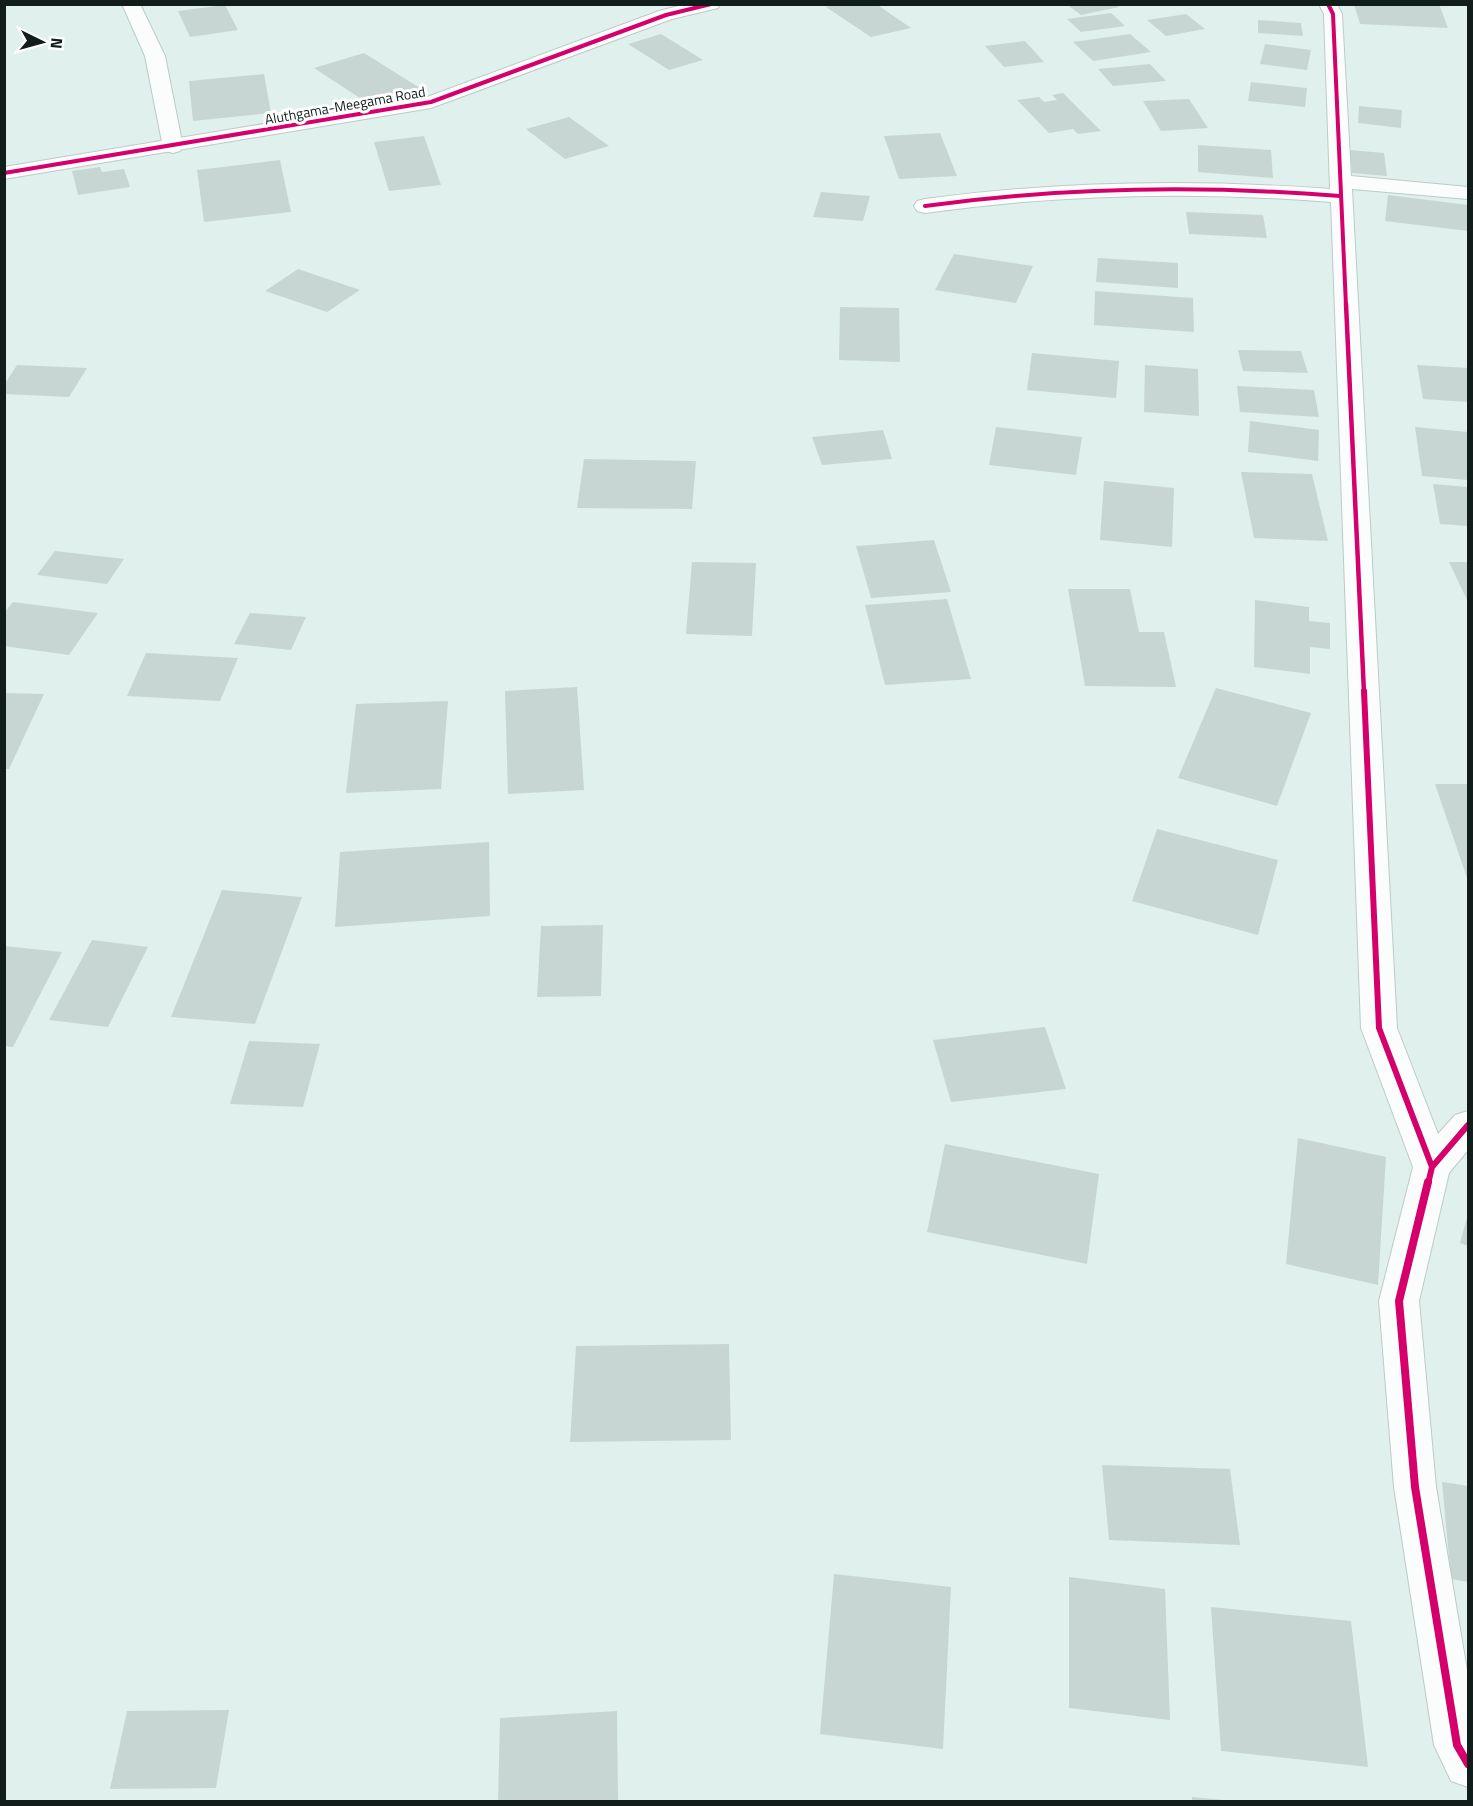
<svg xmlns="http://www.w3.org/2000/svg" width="1473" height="1806" font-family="'Titillium Web',sans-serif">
  <rect width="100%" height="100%" fill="#dff0ed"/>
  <!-- building -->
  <path fill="#c8d6d3" d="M835,4H876L911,28L871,37L826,7Z
    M1066,4H1115L1119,7L1081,15Z
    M1354,4H1439L1448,28L1360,24Z
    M225,5L238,30L190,37L178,11Z
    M1111,13L1125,26L1081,32L1067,19Z
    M1186,14L1205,29L1166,36L1147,20Z
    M1258,20L1301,23L1303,36L1258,33Z
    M661,34L703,60L669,70L628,44Z
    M1130,34L1151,52L1093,61L1073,42Z
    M1025,41L1044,62L1004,67L985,46Z
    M1265,44L1311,50L1307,70L1260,64Z
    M364,53L420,88L369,104L314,68Z
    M1150,64L1166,81L1113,86L1098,69Z
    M264,74L271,113L193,121L189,81Z
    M1251,82L1307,88L1305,107L1248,101Z
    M1063,93L1101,131L1078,134L1073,129L1049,133L1017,100L1039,97L1044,102L1057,100L1052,95Z
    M1189,99L1208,128L1161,131L1143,101Z
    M1359,106L1402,110L1401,128L1358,123Z
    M569,117L609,146L565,159L526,129Z
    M940,133L957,176L899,179L884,136Z
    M424,136L441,185L389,191L374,142Z
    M1198,145L1271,150L1273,178L1198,172Z
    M1350,150L1384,153L1387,176L1352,173Z
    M280,160L291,212L204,222L197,170Z
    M100,167L102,172L124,169L130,187L78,195L72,171Z
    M821,192L870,196L863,221L813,217Z
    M1388,195L1468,205V231L1385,221Z
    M1186,212L1263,215L1267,238L1189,234Z
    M954,254L1033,266L1016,303L935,290Z
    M1098,258L1178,263V288L1096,282Z
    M298,269L360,290L327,312L265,291Z
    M1095,291L1193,298L1194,332L1094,325Z
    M840,307L899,308L900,362L839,360Z
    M1238,350L1301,351L1308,373L1243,371Z
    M1032,353L1119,361L1116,398L1027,390Z
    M17,365L87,368L69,397L4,394V385Z
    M1145,365L1198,369L1199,416L1144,412Z
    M1417,365L1468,368V402L1423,399Z
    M1237,386L1314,390L1319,417L1240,412Z
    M1250,421L1319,430L1318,461L1248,452Z
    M996,427L1082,437L1076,475L989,465Z
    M1415,427L1468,432V480L1422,476Z
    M883,430L892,459L822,465L812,437Z
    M584,459L696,461L692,509L577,508Z
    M1241,472L1312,474L1328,541L1254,538Z
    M1104,481L1174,488L1172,547L1100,540Z
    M1433,484L1468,487V526L1440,524Z
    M934,540L951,592L871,598L856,546Z
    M55,551L124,559L107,584L37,575Z
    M692,562L756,563L752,636L686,634Z
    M1449,562H1468V602Z
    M1068,589H1130L1139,632H1164L1176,687L1085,686Z
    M947,599L971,679L885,685L865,605Z
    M1255,600L1309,607V621L1330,623V649L1310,647V674L1254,667Z
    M13,602L98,613L69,655L4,646V613Z
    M250,613L306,617L291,650L234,644Z
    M146,653L238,658L220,701L127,696Z
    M577,687L584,790L508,794L505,691Z
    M1216,688L1311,713L1277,806L1178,778Z
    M4,693L44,694L9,769H4Z
    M448,701L441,789L346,793L356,704Z
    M1435,784H1468V881Z
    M1157,829L1278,860L1258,935L1132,901Z
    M489,842L490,916L335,927L340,852Z
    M222,890L302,897L255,1024L171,1017Z
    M603,925L601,996L537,997L541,926Z
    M92,940L148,947L108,1027L49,1020Z
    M4,946L62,952L13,1047L4,1046Z
    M1045,1027L1066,1089L951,1102L933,1040Z
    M249,1041L320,1044L303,1107L230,1104Z
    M1298,1138L1386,1157L1378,1285L1286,1264Z
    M945,1144L1099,1174L1087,1264L927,1232Z
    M1468,1214V1246L1460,1243Z
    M729,1344L731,1440L570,1442L576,1346Z
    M1102,1465L1230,1469L1240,1545L1109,1540Z
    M1442,1482L1468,1486V1582L1451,1579Z
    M834,1574L951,1587L943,1749L820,1734Z
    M1069,1577L1165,1589L1170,1720L1069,1708Z
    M1211,1607L1351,1621L1368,1767L1221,1751Z
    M229,1710L216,1788L110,1789L127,1711Z
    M617,1711L618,1802H498L500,1718Z
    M1192,1797L1223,1800V1802H1192Z"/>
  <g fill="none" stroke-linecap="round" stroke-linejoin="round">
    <!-- street casing -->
    <g stroke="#bccbc8" stroke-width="2">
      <path id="street" d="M122,4H140L165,56L183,147L180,151L173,153L166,151L163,147L145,56Z
        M1319,4H1337L1342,14L1351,176L1468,187V199L1352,189L1397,1028L1438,1134L1455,1115L1468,1111V1150L1449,1173L1419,1301L1436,1487L1468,1676V1787L1451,1781L1434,1745L1394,1487L1379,1301L1413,1167L1361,1028L1331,202C1194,191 1060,194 925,213L917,211L914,206L917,201L925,199C1060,181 1194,179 1330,189L1324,14Z"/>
    </g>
    <!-- secondary casing -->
    <g stroke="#bccbc8" stroke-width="2">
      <path id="secondary" d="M686,4H720L718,8L672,19L431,108L4,179V167L427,97L659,11Z"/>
    </g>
    <!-- street -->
    <use href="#street" fill="#fafdfc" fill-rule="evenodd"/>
    <!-- secondary -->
    <use href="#secondary" fill="#fafdfc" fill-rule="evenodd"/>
    <!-- cycleway-far3 casing -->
    <g stroke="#fff" stroke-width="6">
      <path id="cycleway-far3" d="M1328,4L1333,14L1346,306
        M4,173L431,102L666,15L711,4
        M925,206C1064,187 1201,185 1340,196"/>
    </g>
    <!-- cycleway-far2 casing -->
    <g stroke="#fff" stroke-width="8">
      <path id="cycleway-far2" d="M1346,304L1364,693"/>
    </g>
    <!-- cycleway-far1 casing -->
    <g stroke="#fff" stroke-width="10">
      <path id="cycleway-far1" d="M1364,691L1379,1028L1432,1167
        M1428,1184L1432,1167L1468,1125"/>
    </g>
    <!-- cycleway casing -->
    <g stroke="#fff" stroke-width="11">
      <path id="cycleway" d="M1428,1182L1399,1301L1415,1487L1457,1745L1468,1764"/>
    </g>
    <!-- cycleway-far3 -->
    <use href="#cycleway-far3" stroke="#d6006c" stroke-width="4"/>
    <!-- cycleway-far2 -->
    <use href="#cycleway-far2" stroke="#d6006c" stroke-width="4.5"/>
    <!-- cycleway-far1 -->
    <use href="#cycleway-far1" stroke="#d6006c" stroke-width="6"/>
    <!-- cycleway -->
    <use href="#cycleway" stroke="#d6006c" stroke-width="8"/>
  </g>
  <g text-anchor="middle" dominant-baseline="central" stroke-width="6" stroke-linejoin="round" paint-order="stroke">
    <!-- far-street labels -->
    <g font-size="14" fill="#111d1b" stroke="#fff">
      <text transform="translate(345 105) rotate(-10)">Aluthgama-Meegama Road</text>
    </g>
  </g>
  <!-- border -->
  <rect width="1473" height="1806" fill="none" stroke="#111d1b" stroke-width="12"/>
  <!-- north arrow -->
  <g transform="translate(42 42) rotate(95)" stroke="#ffffff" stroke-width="4.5" paint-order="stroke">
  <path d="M0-4.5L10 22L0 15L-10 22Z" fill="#111d1b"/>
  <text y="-9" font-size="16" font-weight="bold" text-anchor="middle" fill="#111d1b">N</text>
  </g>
</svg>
